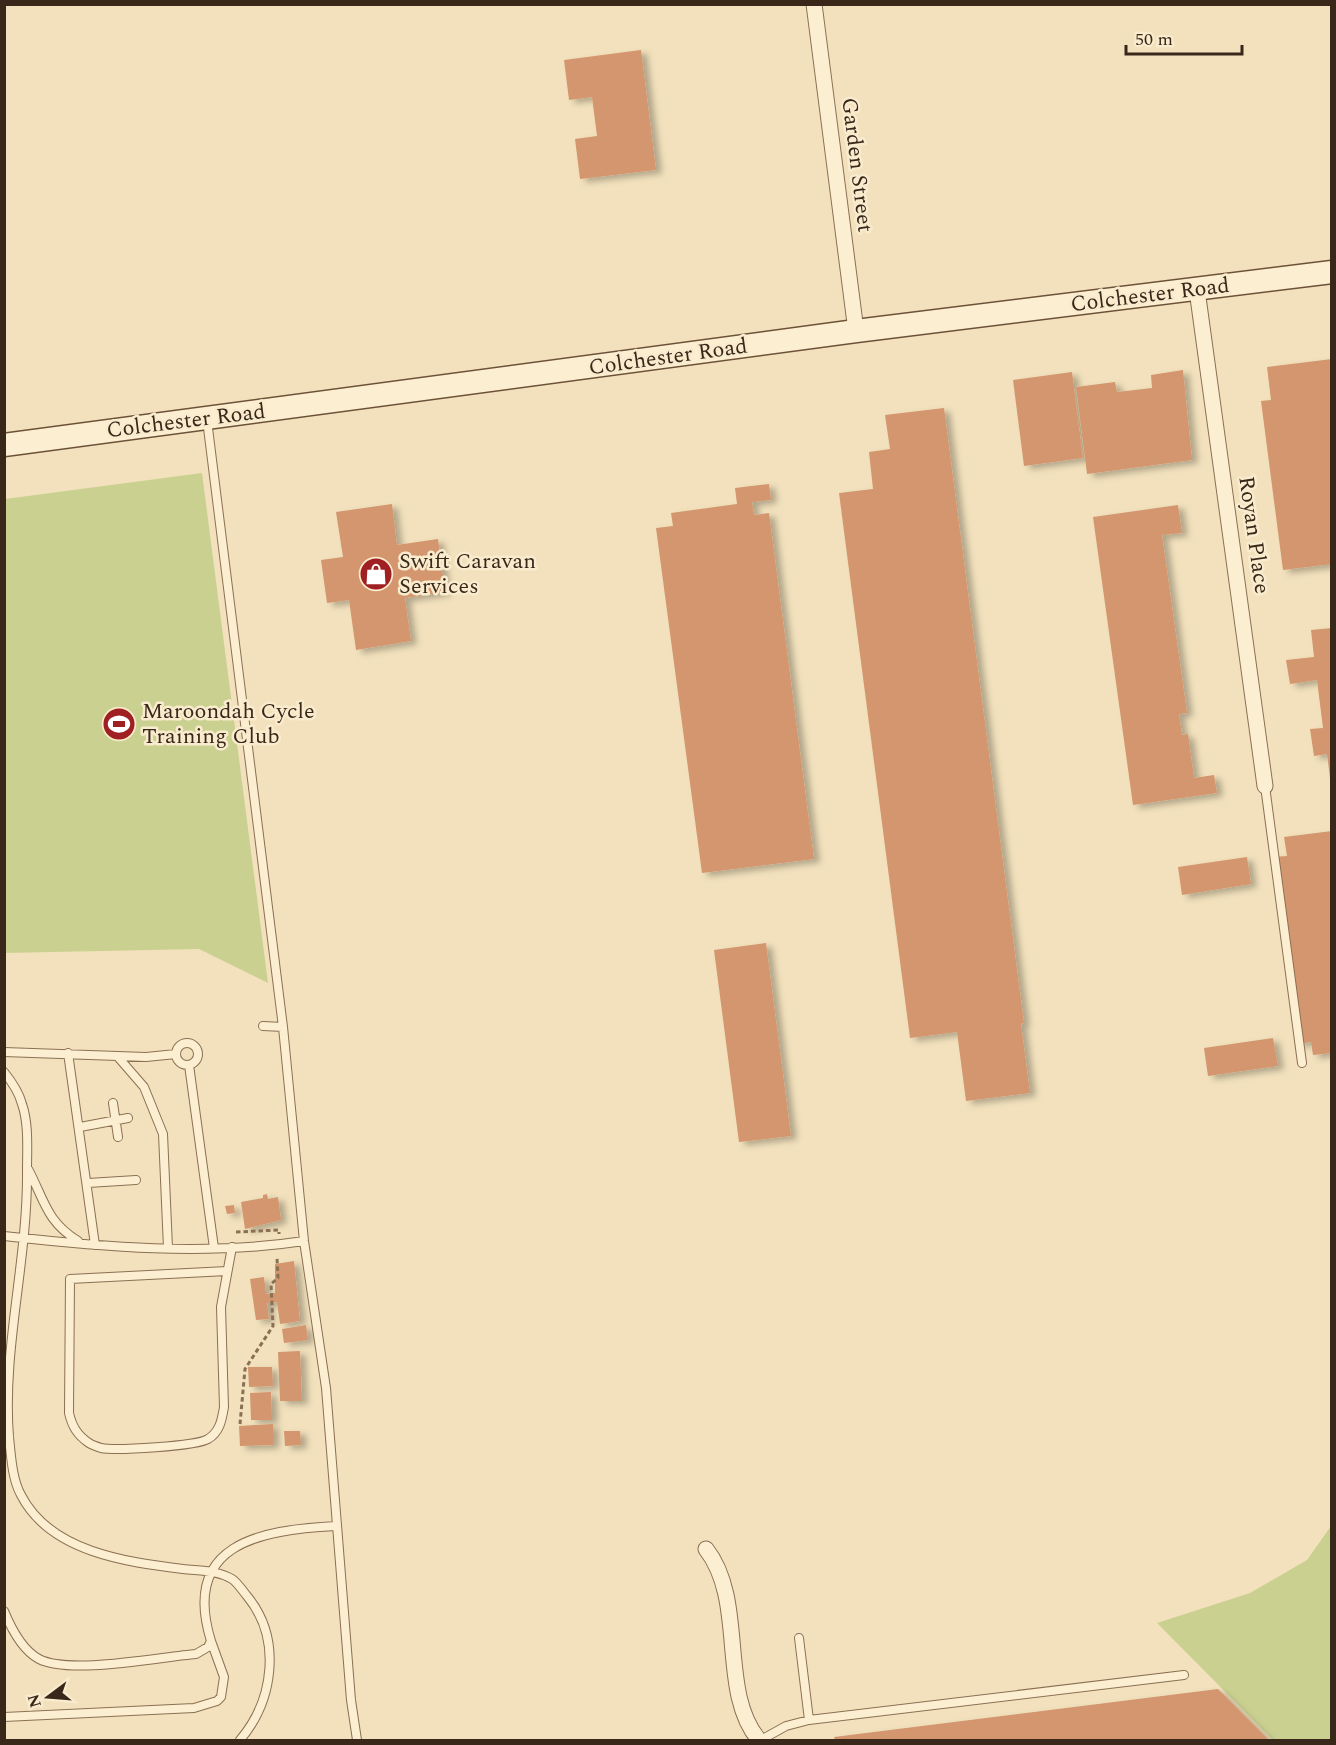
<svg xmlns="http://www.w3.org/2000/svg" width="1336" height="1745" font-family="Spectral,serif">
  <defs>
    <filter id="shadow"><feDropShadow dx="6" dy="3.5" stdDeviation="3" flood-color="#0004"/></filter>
  </defs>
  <rect width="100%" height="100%" fill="#f2e1bc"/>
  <!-- green -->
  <path fill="#cad190" d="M202,473L268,983L199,949L5,953V499Z
    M1331,1526V1740H1273L1157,1623L1250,1593L1307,1560Z"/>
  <!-- building -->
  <path fill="#d4966e" filter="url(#shadow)" d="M641,50L656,170L580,179L575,139L597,136L592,97L569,100L564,60Z
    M1332,359V564L1283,570L1261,401L1271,400L1267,367Z
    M1183,370L1192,460L1087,474L1076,387L1115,382L1117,392L1152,388L1151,375Z
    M1072,372L1083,458L1024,466L1013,380Z
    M944,408L1024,1023L1021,1024L1030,1093L966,1101L957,1032L910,1038L839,493L873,489L869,452L890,449L885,415Z
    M769,484L771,500L752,502L754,515L769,513L814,859L702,873L656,528L673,526L671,513L737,504L735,488Z
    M392,504L397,545L438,539L445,592L405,598L411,641L356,650L349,600L327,603L321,560L343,557L336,512Z
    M1178,505L1182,533L1162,535L1187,713L1179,714L1182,735L1188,734L1194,778L1214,775L1217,793L1133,805L1093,517Z
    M1332,628V778H1330L1327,754L1314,756L1310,729L1323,728L1317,680L1290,684L1286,660L1314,657L1311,630Z
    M1332,831V1053L1313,1055L1311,1042L1297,1044L1273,857L1287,856L1284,837Z
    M1247,857L1251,884L1182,895L1178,867Z
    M766,943L791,1136L739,1142L714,950Z
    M1273,1038L1278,1066L1208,1076L1204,1048Z
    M267,1194L268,1199L278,1197L281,1220L245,1229L241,1202L263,1198V1195Z
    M234,1205L235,1213L227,1214L225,1206Z
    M294,1261L300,1321L280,1324L277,1302L267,1303L269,1319L256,1320L250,1279L264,1277L266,1294L275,1293V1264Z
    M306,1325L308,1340L284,1343L282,1329Z
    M300,1351L302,1401H280L278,1352Z
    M248,1367H272L273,1386L249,1387Z
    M271,1392L272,1420H251L250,1393Z
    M273,1424V1445L240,1446L239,1426Z
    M284,1431H300L301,1445L285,1446Z
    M1218,1689L1269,1740H835L834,1737Z"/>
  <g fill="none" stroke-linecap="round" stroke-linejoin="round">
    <!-- lane casing -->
    <g stroke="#8b7054" stroke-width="10">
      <path id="lane" d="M207,420L283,1027L304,1241L326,1388L351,1700L357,1740
        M1265,786L1302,1063
        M263,1026L283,1027
        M176 1054a11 11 0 1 1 22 0a11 11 0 1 1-22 0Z
        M4,1052L146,1057L176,1054
        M68,1053L95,1245
        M118,1057L144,1087L163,1134L168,1248
        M189,1065L214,1248
        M4,1072C12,1082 19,1092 22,1104C29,1124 27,1150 27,1171C28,1260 2,1349 9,1437C11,1455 12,1479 21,1495C50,1552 126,1562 183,1569C200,1571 217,1570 232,1579C237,1582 242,1590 247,1596C282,1638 274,1700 240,1740
        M113,1103L118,1137
        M80,1127L128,1118
        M28,1169C45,1201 46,1221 78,1241
        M88,1183L136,1180
        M4,1236C102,1247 206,1256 304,1241
        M227,1271L70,1279L69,1413C72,1426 77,1435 89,1443C92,1445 98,1447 101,1448C116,1451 197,1446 208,1439C220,1432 222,1419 224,1407L221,1307L232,1247
        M4,1611C11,1628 22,1650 39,1659C70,1675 159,1657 196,1654L208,1647L211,1641C181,1544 259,1530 336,1526
        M799,1638L809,1720
        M4,1717L194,1708L217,1701L221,1697L224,1677L211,1641
        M761,1740L786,1726L809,1720L1184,1675"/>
    </g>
    <!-- street casing -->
    <g stroke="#8b7054" stroke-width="17">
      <path id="street" d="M814,4L856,331
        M1197,290L1265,786
        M706,1549C747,1601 718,1692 759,1740"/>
    </g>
    <!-- secondary casing -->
    <g stroke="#6d5138" stroke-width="25">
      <path id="secondary" d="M4,445L856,331L1332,272"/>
    </g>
    <!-- path -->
    <path stroke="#8b7054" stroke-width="3" stroke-dasharray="4.5 3" stroke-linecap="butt" d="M236,1232L279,1230V1234
      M240,1424L245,1369L273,1326L271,1284L278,1278L277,1258"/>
    <!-- lane -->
    <use href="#lane" stroke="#fceed0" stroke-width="8"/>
    <!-- street -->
    <use href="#street" stroke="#fceed0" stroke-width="15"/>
    <!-- secondary -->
    <use href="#secondary" stroke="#fceed0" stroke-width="22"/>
  </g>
  <!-- icons -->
  <defs>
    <g id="shop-disc" transform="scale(1.725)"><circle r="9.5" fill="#a01f22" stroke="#f9ebcd"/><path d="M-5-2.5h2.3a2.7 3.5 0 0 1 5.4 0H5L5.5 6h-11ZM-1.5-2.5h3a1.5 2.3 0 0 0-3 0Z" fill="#fff"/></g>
    <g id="stadium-disc" transform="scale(1.725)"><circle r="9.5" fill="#a01f22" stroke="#f9ebcd"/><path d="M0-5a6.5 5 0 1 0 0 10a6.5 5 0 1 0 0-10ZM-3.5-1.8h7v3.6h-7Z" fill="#fff"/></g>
  </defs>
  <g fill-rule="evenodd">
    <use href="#shop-disc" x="376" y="574"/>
    <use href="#stadium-disc" x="119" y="724"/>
  </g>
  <g text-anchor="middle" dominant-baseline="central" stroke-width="5" stroke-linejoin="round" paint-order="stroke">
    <!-- street labels -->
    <g font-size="22" fill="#39281a" stroke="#f9ebcd">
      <text transform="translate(857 165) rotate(83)">Garden Street</text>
      <text transform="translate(1150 295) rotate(-7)">Colchester Road</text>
      <text transform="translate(668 357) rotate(-8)">Colchester Road</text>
      <text transform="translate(186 421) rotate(-7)">Colchester Road</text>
      <text transform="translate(1254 535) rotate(82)">Royan Place</text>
    </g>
    <!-- poi labels -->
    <g font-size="22" fill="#39281a" stroke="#f9ebcd" text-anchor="start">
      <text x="399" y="561">Swift Caravan<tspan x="399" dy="25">Services</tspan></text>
      <text x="142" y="711">Maroondah Cycle<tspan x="142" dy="25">Training Club</tspan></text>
    </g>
  </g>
  <!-- border -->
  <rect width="1336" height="1745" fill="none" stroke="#39281a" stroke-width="12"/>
  <!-- north arrow -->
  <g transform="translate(48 1697) rotate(254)" stroke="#f9ebcd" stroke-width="4.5" paint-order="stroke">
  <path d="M0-4.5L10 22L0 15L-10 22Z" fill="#39281a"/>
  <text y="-9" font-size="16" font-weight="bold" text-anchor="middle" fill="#39281a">N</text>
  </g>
  <!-- scale -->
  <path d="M1126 45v9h116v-9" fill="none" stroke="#39281a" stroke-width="3"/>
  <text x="1135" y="45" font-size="18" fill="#39281a" stroke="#f9ebcd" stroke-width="4.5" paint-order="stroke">50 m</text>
</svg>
